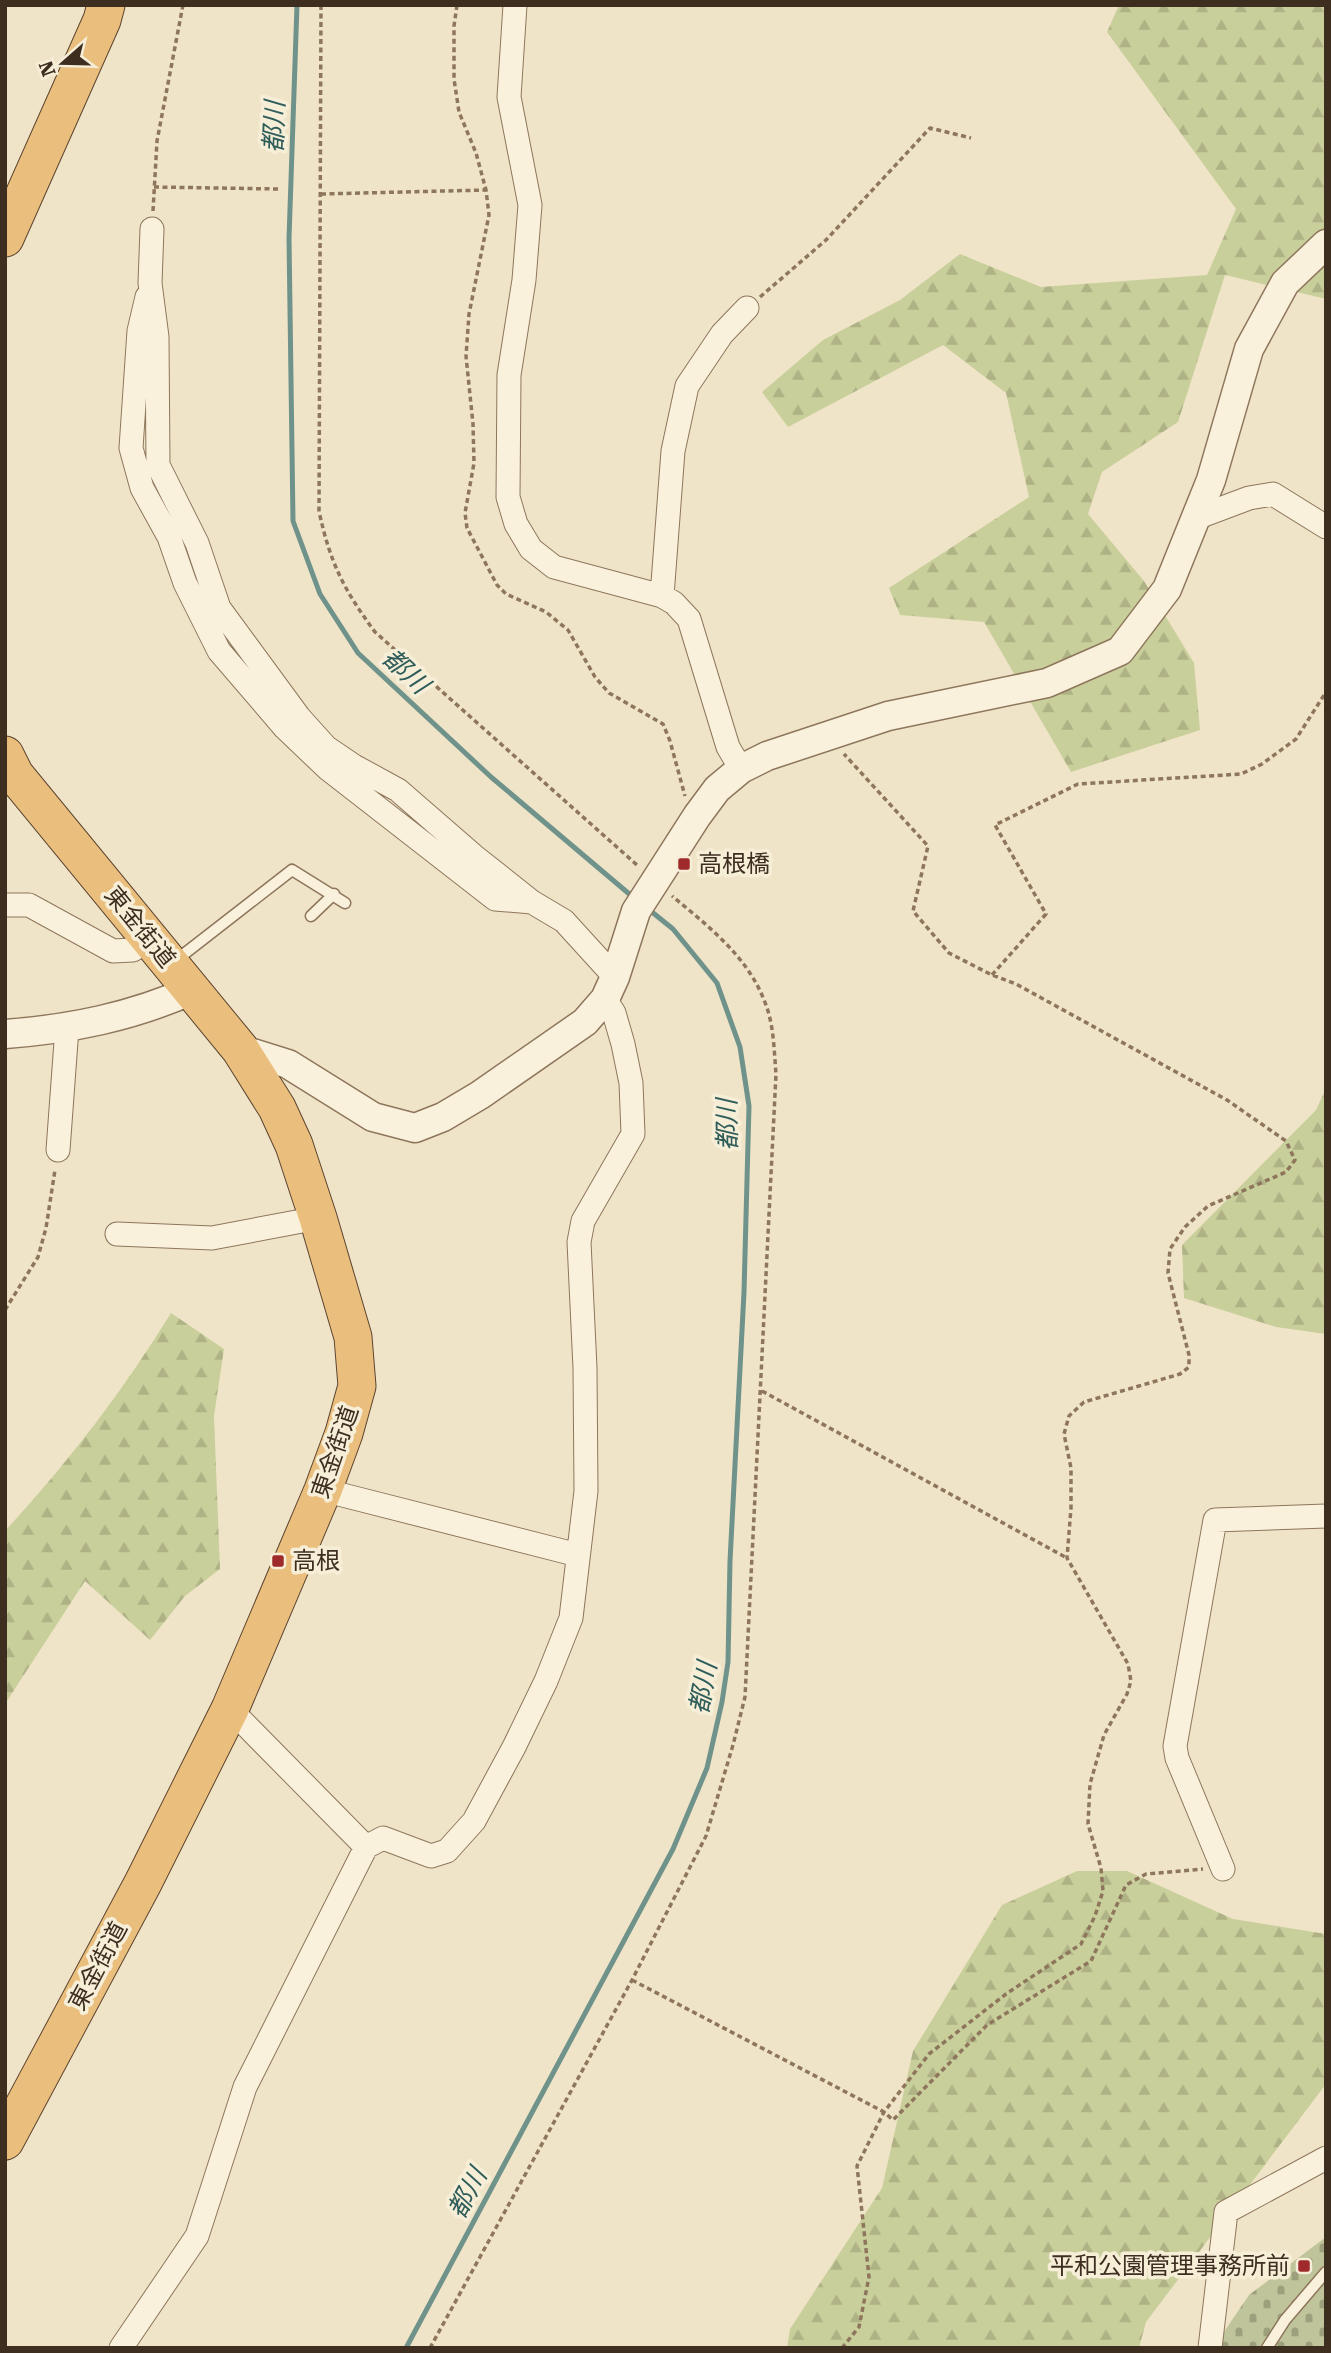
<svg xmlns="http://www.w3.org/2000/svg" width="1331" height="2353" font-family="'Roboto Serif','Noto Sans JP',serif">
  <defs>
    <pattern id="forest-firs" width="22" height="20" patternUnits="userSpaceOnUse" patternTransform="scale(1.75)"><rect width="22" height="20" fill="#c9cf9b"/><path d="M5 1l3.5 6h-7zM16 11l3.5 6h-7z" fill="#aeb285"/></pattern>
    <pattern id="cemetery-stones" width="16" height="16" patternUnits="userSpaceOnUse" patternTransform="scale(1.75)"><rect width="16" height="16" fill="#bfc49a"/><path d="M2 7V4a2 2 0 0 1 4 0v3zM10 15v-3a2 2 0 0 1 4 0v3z" fill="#9ca07d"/></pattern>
  </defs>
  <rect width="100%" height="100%" fill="#f0e4c8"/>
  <!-- forest -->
  <path fill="url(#forest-firs)" d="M1119,5H1326V299L1225,275L1178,422L1102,472L1088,514L1144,581L1194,663L1200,730L1071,772L984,622L900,615L889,588L1029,497L1006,393L943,345L788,427L762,392L823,340L900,300L960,254L1041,287L1207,275L1236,209L1107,32Z
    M1326,1088V1334L1276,1327L1184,1298L1182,1245L1316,1110Z
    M171,1313L224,1349L214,1416L220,1569L185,1596L150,1640L85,1581L5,1704V1531C67,1464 123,1391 171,1313Z
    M1077,1871H1127L1233,1919L1326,1934V2084L1146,2322L1139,2348H787L790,2329L882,2188L913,2051L1002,1905Z"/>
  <!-- cemetery -->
  <path fill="url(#cemetery-stones)" d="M1326,2237V2348H1213L1249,2295Z"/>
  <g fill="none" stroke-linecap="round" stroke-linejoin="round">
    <!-- stream -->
    <path stroke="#6f938a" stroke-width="5" d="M297,5L289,238L293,521L320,594L358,653L491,777L634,898
      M406,2348L673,1849L707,1768L722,1702L728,1662L730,1561L744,1292L749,1106L740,1047L717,983L673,929L647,908"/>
    <!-- service casing -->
    <g stroke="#8d765c" stroke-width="13">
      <path id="service" d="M311,916L334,894
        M175,961L292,870L345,903
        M1267,2348L1285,2320L1326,2272"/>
    </g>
    <!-- minor casing -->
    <g stroke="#8d765c" stroke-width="25">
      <path id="minor" d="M515,5L509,97L530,205L524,280L509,375L508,497L516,524L531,549L554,567L662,596L674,603L689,619L728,747L741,769
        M152,229L150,283L157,337L158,465L197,543L219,608L299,717L326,747L354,766L398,790L474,856L532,902L564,921L615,977
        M147,297L139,331L131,448L142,488L169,537L185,583L219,651L285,728L328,769L495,899L532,902
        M1196,518L1249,498L1273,494L1326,527
        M662,596L673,451L687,386L722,334L747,308
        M5,905H29L113,951L133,950L148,939
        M58,1150L67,1028
        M117,1234L212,1238L318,1218
        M323,1490L578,1555
        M230,1709L366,1847
        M1223,1869L1177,1758L1175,1746L1215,1520L1326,1516
        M121,2348L197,2236L245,2087L366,1847L383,1838L431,1856L447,1851L474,1821L514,1747L546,1681L571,1618L586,1491L585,1368L579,1242L583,1221L633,1134L631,1083L623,1044L614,1013L605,999
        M1210,2348L1226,2212L1326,2158"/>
    </g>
    <!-- tertiary casing -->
    <g stroke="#8d765c" stroke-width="31">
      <path id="tertiary" d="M5,1034C71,1029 131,1017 192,990
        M240,1049L288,1064L373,1117L415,1128L443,1117L480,1095L585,1022L605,999L615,977L636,911L697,816L717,789L741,769L767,756L888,716L1047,683L1120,651L1167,589L1211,480L1249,349L1285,283L1326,244"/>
    </g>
    <!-- trunk casing -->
    <g stroke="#5b4430" stroke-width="39">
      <path id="trunk" d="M5,238L102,20L106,5
        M5,755L15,775L240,1049L277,1108L294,1145L318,1218L353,1337L357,1386L344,1433L323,1490L230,1709L143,1883L5,2141"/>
    </g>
    <!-- path -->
    <path stroke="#8d765c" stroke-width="3.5" stroke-dasharray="5 3.5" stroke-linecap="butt" d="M321,5L319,511C330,563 344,590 375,632L637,865
      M457,5L454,26V79L459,112L476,153L486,190L489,215L469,314L466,356L473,424L474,463L465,513L467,528L497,585L506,594L546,612L568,630L595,677L609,693L663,724L670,741L685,796
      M154,187L279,189
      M321,194L486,190
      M153,211L157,141L183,5
      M760,297L826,240L930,128L971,138
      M992,975L1046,914L995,825L1078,784L1241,774L1262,764L1296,739L1326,692
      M5,1310L38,1257L46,1228L55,1170
      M762,1391L1067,1558
      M632,1980L884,2112L893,2120L987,2025L1091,1961L1126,1885L1146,1874L1203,1869
      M430,2348L632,1980L706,1836L733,1745L745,1697L776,1074C774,1050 774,1023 764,1000C747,956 707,925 672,896
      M842,2348L859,2327L869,2277L857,2166L884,2112L929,2054L1006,1994L1081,1944L1095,1916L1103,1891L1101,1868L1088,1824L1090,1784L1104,1735L1127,1694L1131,1681L1128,1664L1067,1558L1071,1508V1468L1064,1434L1069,1416L1084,1402L1180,1374L1189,1367V1355L1168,1273L1170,1249L1185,1227L1208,1206L1286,1172L1295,1160L1286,1141L1227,1100L1016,984L992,975L949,953L913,911L928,846L844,754"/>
    <!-- service -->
    <use href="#service" stroke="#faf1dc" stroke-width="10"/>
    <!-- minor -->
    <use href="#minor" stroke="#faf1dc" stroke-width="23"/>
    <!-- tertiary -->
    <use href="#tertiary" stroke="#faf1dc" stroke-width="28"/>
    <!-- trunk -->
    <use href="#trunk" stroke="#eabe7c" stroke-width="37"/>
  </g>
  <!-- markers -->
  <g fill="#9e2a2b" stroke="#f7eed8" stroke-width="2.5">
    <rect x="677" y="857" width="14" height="14" rx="3.5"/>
    <rect x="271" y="1554" width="14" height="14" rx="3.5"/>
    <rect x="1297" y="2259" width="14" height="14" rx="3.5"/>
  </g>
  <g text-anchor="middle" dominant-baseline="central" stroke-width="7" stroke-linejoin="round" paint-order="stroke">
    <!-- poi labels -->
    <g font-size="24" fill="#3d2e20" stroke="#f7eed8" text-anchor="start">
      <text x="698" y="864">高根橋</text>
      <text x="292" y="1561">高根</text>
      <text x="1290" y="2266" text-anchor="end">平和公園管理事務所前</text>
    </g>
    <!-- street labels -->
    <g font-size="24" fill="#3d2e20" stroke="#f7eed8">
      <text transform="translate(140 927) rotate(51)">東金街道</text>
      <text transform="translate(335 1452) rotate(-71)">東金街道</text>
      <text transform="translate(98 1966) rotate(-62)">東金街道</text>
    </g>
    <!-- water labels -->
    <g font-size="26" font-style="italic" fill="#2f5d5a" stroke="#f7eed8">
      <text transform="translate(274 127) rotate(-88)">都川</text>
      <text transform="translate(406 671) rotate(43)">都川</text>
      <text transform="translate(727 1125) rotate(-91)">都川</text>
      <text transform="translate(703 1688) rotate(-80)">都川</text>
      <text transform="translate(467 2193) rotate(-62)">都川</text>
    </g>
  </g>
  <!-- border -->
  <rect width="1331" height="2353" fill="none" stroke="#3d2e20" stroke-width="14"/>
  <!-- north arrow -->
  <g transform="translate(63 63) rotate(250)" stroke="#f7eed8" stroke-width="5" paint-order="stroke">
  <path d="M0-5L12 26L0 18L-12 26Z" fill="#3d2e20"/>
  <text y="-10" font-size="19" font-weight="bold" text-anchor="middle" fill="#3d2e20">N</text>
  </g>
</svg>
